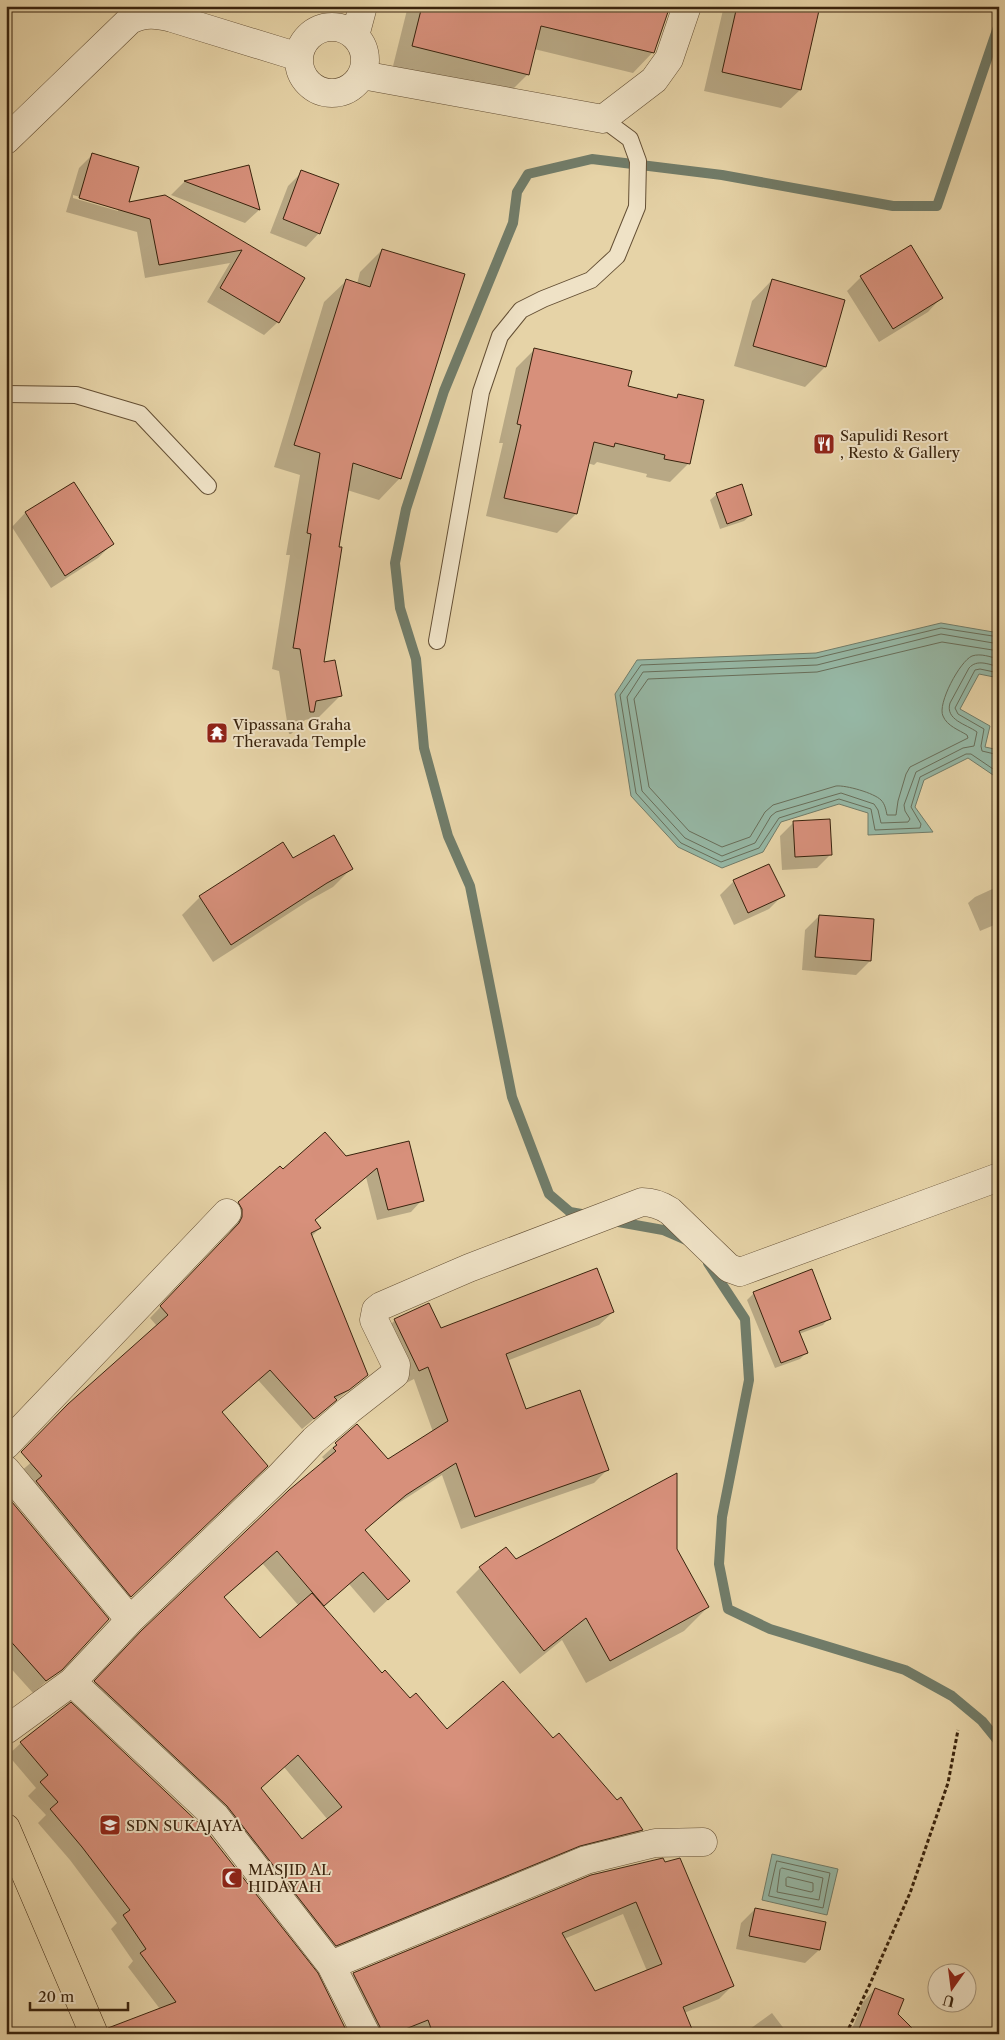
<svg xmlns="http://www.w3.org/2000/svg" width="1005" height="2040" font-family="'Libre Caslon Text',serif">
  <rect width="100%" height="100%" fill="#e6d3a7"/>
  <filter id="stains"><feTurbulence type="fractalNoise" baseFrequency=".004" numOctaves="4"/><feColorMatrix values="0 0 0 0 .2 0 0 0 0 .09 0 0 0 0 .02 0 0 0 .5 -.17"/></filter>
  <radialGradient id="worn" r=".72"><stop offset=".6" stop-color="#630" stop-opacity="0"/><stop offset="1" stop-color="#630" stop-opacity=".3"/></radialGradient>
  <!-- water -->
  <path fill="#96b8a6" stroke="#717c69" d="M941,623L999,633V678L979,674L960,709L990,726L985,747L999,750V779L968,758L924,780L915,807L933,832L868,835V813L839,804L781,822L763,852L722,868L678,847L631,796L615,694L637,660L816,653Z
    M772,1854L838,1869L827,1915L762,1900Z"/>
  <!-- shadow -->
  <path fill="#0003" fill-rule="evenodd" d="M408,6H670L653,52L633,73L534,49L528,74L507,95L393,66Z
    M726,6H819L800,90L781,108L704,91L723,10Z
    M92,155L127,203L165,197L303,278L278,322L264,335L207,302L230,263L145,278L137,232L66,212L79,168ZM73,195L118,208V211L73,198Z
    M248,167L259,210L245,223L171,195L184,182Z
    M302,172L319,233L306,247L270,233L288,186Z
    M382,250L400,478L379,500L347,490L322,663L340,696L319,717L305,720L291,734H289L279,671L272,669L290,555H286L300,475L274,467L324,302L346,281L357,284L360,272Z
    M861,277L941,298L928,312L879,342L847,291Z
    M772,280L844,301L825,367L805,387L734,366L752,301Z
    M535,349L627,387L675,399L679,396L702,401L688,464L670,482L646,477L647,474L597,462L594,465L587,463L576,514L557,533L486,516L503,443H499L516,368Z
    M73,484L112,544L98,558L51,588L12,527L25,513Z
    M717,494L751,515L744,521L720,529L710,500Z
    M794,822L831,854L817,868L782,870L780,836Z
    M293,859L351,869L333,887L308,901L213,962L182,915L200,897Z
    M769,866L783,895L769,909L734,925L720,895L734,881Z
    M999,886V923L980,931L968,903L975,897Z
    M819,916L870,961L856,975L802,970L805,930Z
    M408,1142L422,1200L411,1212L377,1220L366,1177L314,1221L320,1228L311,1237L367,1375L302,1429L258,1380L221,1413L255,1477L120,1607L19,1473L105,1398L157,1326L150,1318L228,1236L231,1229V1221L228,1214L239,1203L283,1171Z
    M811,1270L829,1318L823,1325L799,1334L807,1352L800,1359L775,1368L747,1300L753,1294Z
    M613,1312L599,1325L507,1361L526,1411L607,1470L594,1483L461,1529L442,1475L391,1508L364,1531L408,1581L374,1613L349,1584L323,1607L382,1674L447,1730L553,1739L642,1830L628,1843L322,1959L213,1819L82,1695L128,1646L322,1464L321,1462L324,1459L322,1457L357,1425L388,1460L433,1432L414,1379L406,1383L382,1334L395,1320L441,1329ZM263,1564L299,1606L260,1640L223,1598ZM284,1767L328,1820L302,1840L260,1788Z
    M6,1508L61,1669L33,1693L6,1663Z
    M676,1550L708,1607L684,1631L586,1683L562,1640L520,1674L456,1592L480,1568L515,1561Z
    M21,1743L347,2034H105L109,2029L160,2009L128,1967L133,1961L111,1929L117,1923L70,1860L38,1823L46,1815L28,1796L36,1788L8,1755Z
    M657,1860L732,1986L719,1999L684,2013L692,2034H364L341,1987L353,1974L591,1876ZM623,1914L647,1971L595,1993L564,1939Z
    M755,1909L819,1950L805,1963L736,1949L741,1923Z
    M875,1989L897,2014L916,2034H850L863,2002Z
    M772,2013L788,2034H743Z"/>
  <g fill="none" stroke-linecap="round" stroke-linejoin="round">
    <!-- shore -->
    <path stroke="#686e5a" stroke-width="1" d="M999,637L941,628L816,658L641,665L620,695L636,793L681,843L721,862L759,848L779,818L839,799L871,809L875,830L920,828L921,824L911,807L920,777L966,754H971L999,773
      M999,644L941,634L817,665L643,672L627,697L642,791L685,838L722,856L755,843L771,816L776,812L841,793L874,804L878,810L881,823L908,822L910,819L905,811L904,805L916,772L963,748L974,746L977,732C966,724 945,720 950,703L969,668C977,659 988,664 999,667
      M999,651L942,642L817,672L648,679L634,699L649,787L689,831L722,847L750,837L765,812L773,805L836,786C846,785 874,793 881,800C885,804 886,810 887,815H896L898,801L906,774L910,767L968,738L967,735C959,730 947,726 943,716C937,704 960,661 972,656C981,653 990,657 999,659
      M999,673L980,669L975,670L955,708L958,714L984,729L981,746L982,751L999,755
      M777,1861L830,1873L823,1908L769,1896Z
      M782,1868L823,1878L819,1900L777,1892L780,1870Z
      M788,1877L813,1883V1891L811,1892L786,1886V1879Z"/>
    <!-- stream -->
    <path stroke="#717c69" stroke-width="10" d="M587,1215L570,1212L549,1194L512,1097L470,886L448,836L424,748L416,659L400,608L395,563L406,509L444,391L513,223L517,192L528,174L592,159L722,175L893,206H937L999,24
      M613,1221L663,1230L686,1240
      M708,1263L745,1319L749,1380L722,1517L719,1564L728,1609L770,1629L905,1670L952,1696L982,1721L999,1742"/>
  </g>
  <!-- building -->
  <path fill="#d7907b" stroke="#39230d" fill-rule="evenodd" d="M422,6H670L654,53L541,26L529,75L412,46Z
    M737,6H820L801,90L722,72Z
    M92,153L139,167L129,202L165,195L305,278L279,323L220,288L242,250L159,265L150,219L79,198Z
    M249,165L260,210L184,181Z
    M301,170L339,184L320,234L283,219Z
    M911,245L943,298L893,329L860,276Z
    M382,249L465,274L401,479L353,463L339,547H342L324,662L335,660L342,696L316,701L314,712H310L300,649L293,648L311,534L307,533L320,453L294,445L346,279L370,287Z
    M772,279L845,300L826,367L753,346Z
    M534,348L632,371L628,386L677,398L678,394L704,400L690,464L664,459L665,455L615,443L614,447L594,442L577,514L504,498L521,425L517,424Z
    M74,482L114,544L65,576L25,512Z
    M742,484L752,515L727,524L716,493Z
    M830,819L832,855L795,857L793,821Z
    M334,835L353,869L327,883L231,945L199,896L283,842L293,858Z
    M769,864L785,896L748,913L733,880Z
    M819,915L874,919L871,961L815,957Z
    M325,1132L346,1156L409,1141L424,1201L388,1210L377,1168L315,1220L321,1228L311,1233L368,1375L349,1390L334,1397L337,1400L314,1419L270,1370L222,1412L268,1466L131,1597L36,1481L42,1476L21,1452L68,1404L168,1315L160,1306L239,1223L242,1217V1209L238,1202L280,1166L283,1169Z
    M597,1268L614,1312L506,1354L526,1409L580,1390L609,1470L475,1517L456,1463L406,1495L365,1530L410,1581L388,1600L363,1572L324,1606L277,1551L224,1597L260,1638L312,1593L382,1673L385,1670L410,1698L416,1693L447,1729L503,1681L553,1738L559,1733L617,1800L621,1797L643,1830L580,1846L336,1946L227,1806L94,1681L141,1631L289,1490L336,1451L333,1448L337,1445L335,1443L357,1424L388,1459L448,1421L428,1367L419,1371L394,1319L429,1303L441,1328ZM298,1755L342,1807L302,1839L261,1788Z
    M812,1269L831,1319L799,1331L808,1353L781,1363L753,1292Z
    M677,1473V1549L709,1607L610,1661L586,1618L544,1651L479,1567L506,1547L516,1559Z
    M12,1502L109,1619L62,1670L46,1681L6,1636V1507Z
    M71,1702L204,1828L318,1973L348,2034H109L108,2028L176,2002L140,1953L146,1949L123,1915L130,1910L82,1847L50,1809L58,1802L40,1782L48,1775L20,1742Z
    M663,1858L665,1862L680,1858L734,1986L683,2007L694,2034H433L428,2020L393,2034H381L380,2027L353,1973L591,1875ZM636,1902L662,1964L595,1991L562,1933Z
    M755,1908L826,1922L820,1950L749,1936Z
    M875,1988L904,1999L898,2014L918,2034H857Z"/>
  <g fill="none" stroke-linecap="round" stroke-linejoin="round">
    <!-- service casing -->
    <g stroke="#644f34" stroke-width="18">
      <path id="service" d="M6,394L76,395L140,414L208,486
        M437,641L481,392L500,336L521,310L543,299L591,280L617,256L637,207L638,161L630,139L603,119"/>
    </g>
    <!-- minor casing -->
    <g stroke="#644f34" stroke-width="29">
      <path id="minor" d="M299 60a33 33 0 1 1 66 0a33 33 0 1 1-66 0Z
        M355,36L363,6
        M362,75L603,119L654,80L669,59L687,6
        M6,140L130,20C145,13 156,14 172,18L299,57
        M6,1445L227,1213
        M6,1470L130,1620
        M72,1682L216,1817L331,1965L366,2034
        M6,1730L72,1682L130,1620L279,1477L314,1440L349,1410L395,1374L396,1365L374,1320L376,1310L381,1306L469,1268L642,1202C653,1202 661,1205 670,1211L729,1268L740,1272L999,1177
        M331,1965L586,1860L655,1843L703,1842"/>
    </g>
    <!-- primary casing -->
    <g stroke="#39230d" stroke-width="29">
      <path id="primary" d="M6,1828L94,2034"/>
    </g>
    <!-- path -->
    <path stroke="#39230d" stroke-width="3" stroke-dasharray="4 2.5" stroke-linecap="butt" d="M846,2034L870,1984L910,1893L948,1783L958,1730"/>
    <!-- service -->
    <use href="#service" stroke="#efe2c6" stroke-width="16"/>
    <!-- minor -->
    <use href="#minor" stroke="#efe2c6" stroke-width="28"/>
    <!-- primary -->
    <use href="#primary" stroke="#e6d3a7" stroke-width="28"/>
  </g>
  <!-- icons -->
  <defs>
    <g id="restaurant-square" transform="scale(1.125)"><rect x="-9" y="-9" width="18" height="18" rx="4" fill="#8f2418" stroke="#efe2c6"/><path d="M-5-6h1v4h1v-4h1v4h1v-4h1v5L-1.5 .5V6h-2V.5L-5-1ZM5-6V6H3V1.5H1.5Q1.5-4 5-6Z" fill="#fff"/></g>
    <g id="temple-square" transform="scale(1.125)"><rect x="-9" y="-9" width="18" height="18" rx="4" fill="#8f2418" stroke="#efe2c6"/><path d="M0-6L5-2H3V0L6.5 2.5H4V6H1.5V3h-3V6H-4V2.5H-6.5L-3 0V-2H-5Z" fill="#fff"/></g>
    <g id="school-square" transform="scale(1.125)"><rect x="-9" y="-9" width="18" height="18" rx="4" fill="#8f2418" stroke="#efe2c6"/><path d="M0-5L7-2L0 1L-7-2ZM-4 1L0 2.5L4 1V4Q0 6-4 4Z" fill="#fff"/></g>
    <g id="mosque-square" transform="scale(1.125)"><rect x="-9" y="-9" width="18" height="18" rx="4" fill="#8f2418" stroke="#efe2c6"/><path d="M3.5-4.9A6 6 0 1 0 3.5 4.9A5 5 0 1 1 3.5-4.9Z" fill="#fff"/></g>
  </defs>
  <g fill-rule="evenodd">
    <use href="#restaurant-square" x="824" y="444"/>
    <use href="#temple-square" x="217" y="733"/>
    <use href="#school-square" x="110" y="1825"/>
    <use href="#mosque-square" x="232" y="1878"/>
  </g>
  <g text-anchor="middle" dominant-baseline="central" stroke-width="4" stroke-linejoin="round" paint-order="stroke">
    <!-- poi labels -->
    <g font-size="15" fill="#39230d" stroke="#efe2c6" text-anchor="start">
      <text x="840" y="435">Sapulidi Resort<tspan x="840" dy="17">, Resto &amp; Gallery</tspan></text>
      <text x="233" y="724">Vipassana Graha<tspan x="233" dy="17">Theravada Temple</tspan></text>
      <text x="126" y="1825">SDN SUKAJAYA</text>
      <text x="248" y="1869">MASJID AL<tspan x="248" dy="17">HIDAYAH</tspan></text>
    </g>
  </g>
  <!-- margin -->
  <rect width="1005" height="2040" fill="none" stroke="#e6d3a7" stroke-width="25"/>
  <rect x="8" y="8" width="990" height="2025" fill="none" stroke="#39230d" stroke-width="2.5"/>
  <rect x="12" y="12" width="980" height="2015" fill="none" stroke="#39230d"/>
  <!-- north arrow -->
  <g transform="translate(952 1988) rotate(194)"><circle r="24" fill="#efe2c6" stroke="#a6967c"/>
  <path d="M0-4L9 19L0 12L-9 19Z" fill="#8f2418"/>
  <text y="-8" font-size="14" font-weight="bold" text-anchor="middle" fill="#39230d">U</text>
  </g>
  <!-- scale -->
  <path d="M30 2002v8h98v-8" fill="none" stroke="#39230d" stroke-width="2.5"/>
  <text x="38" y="2002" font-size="15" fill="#39230d" stroke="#efe2c6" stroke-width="4" paint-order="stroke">20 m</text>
  <rect width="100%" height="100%" filter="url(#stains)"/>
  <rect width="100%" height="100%" fill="url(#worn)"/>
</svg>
